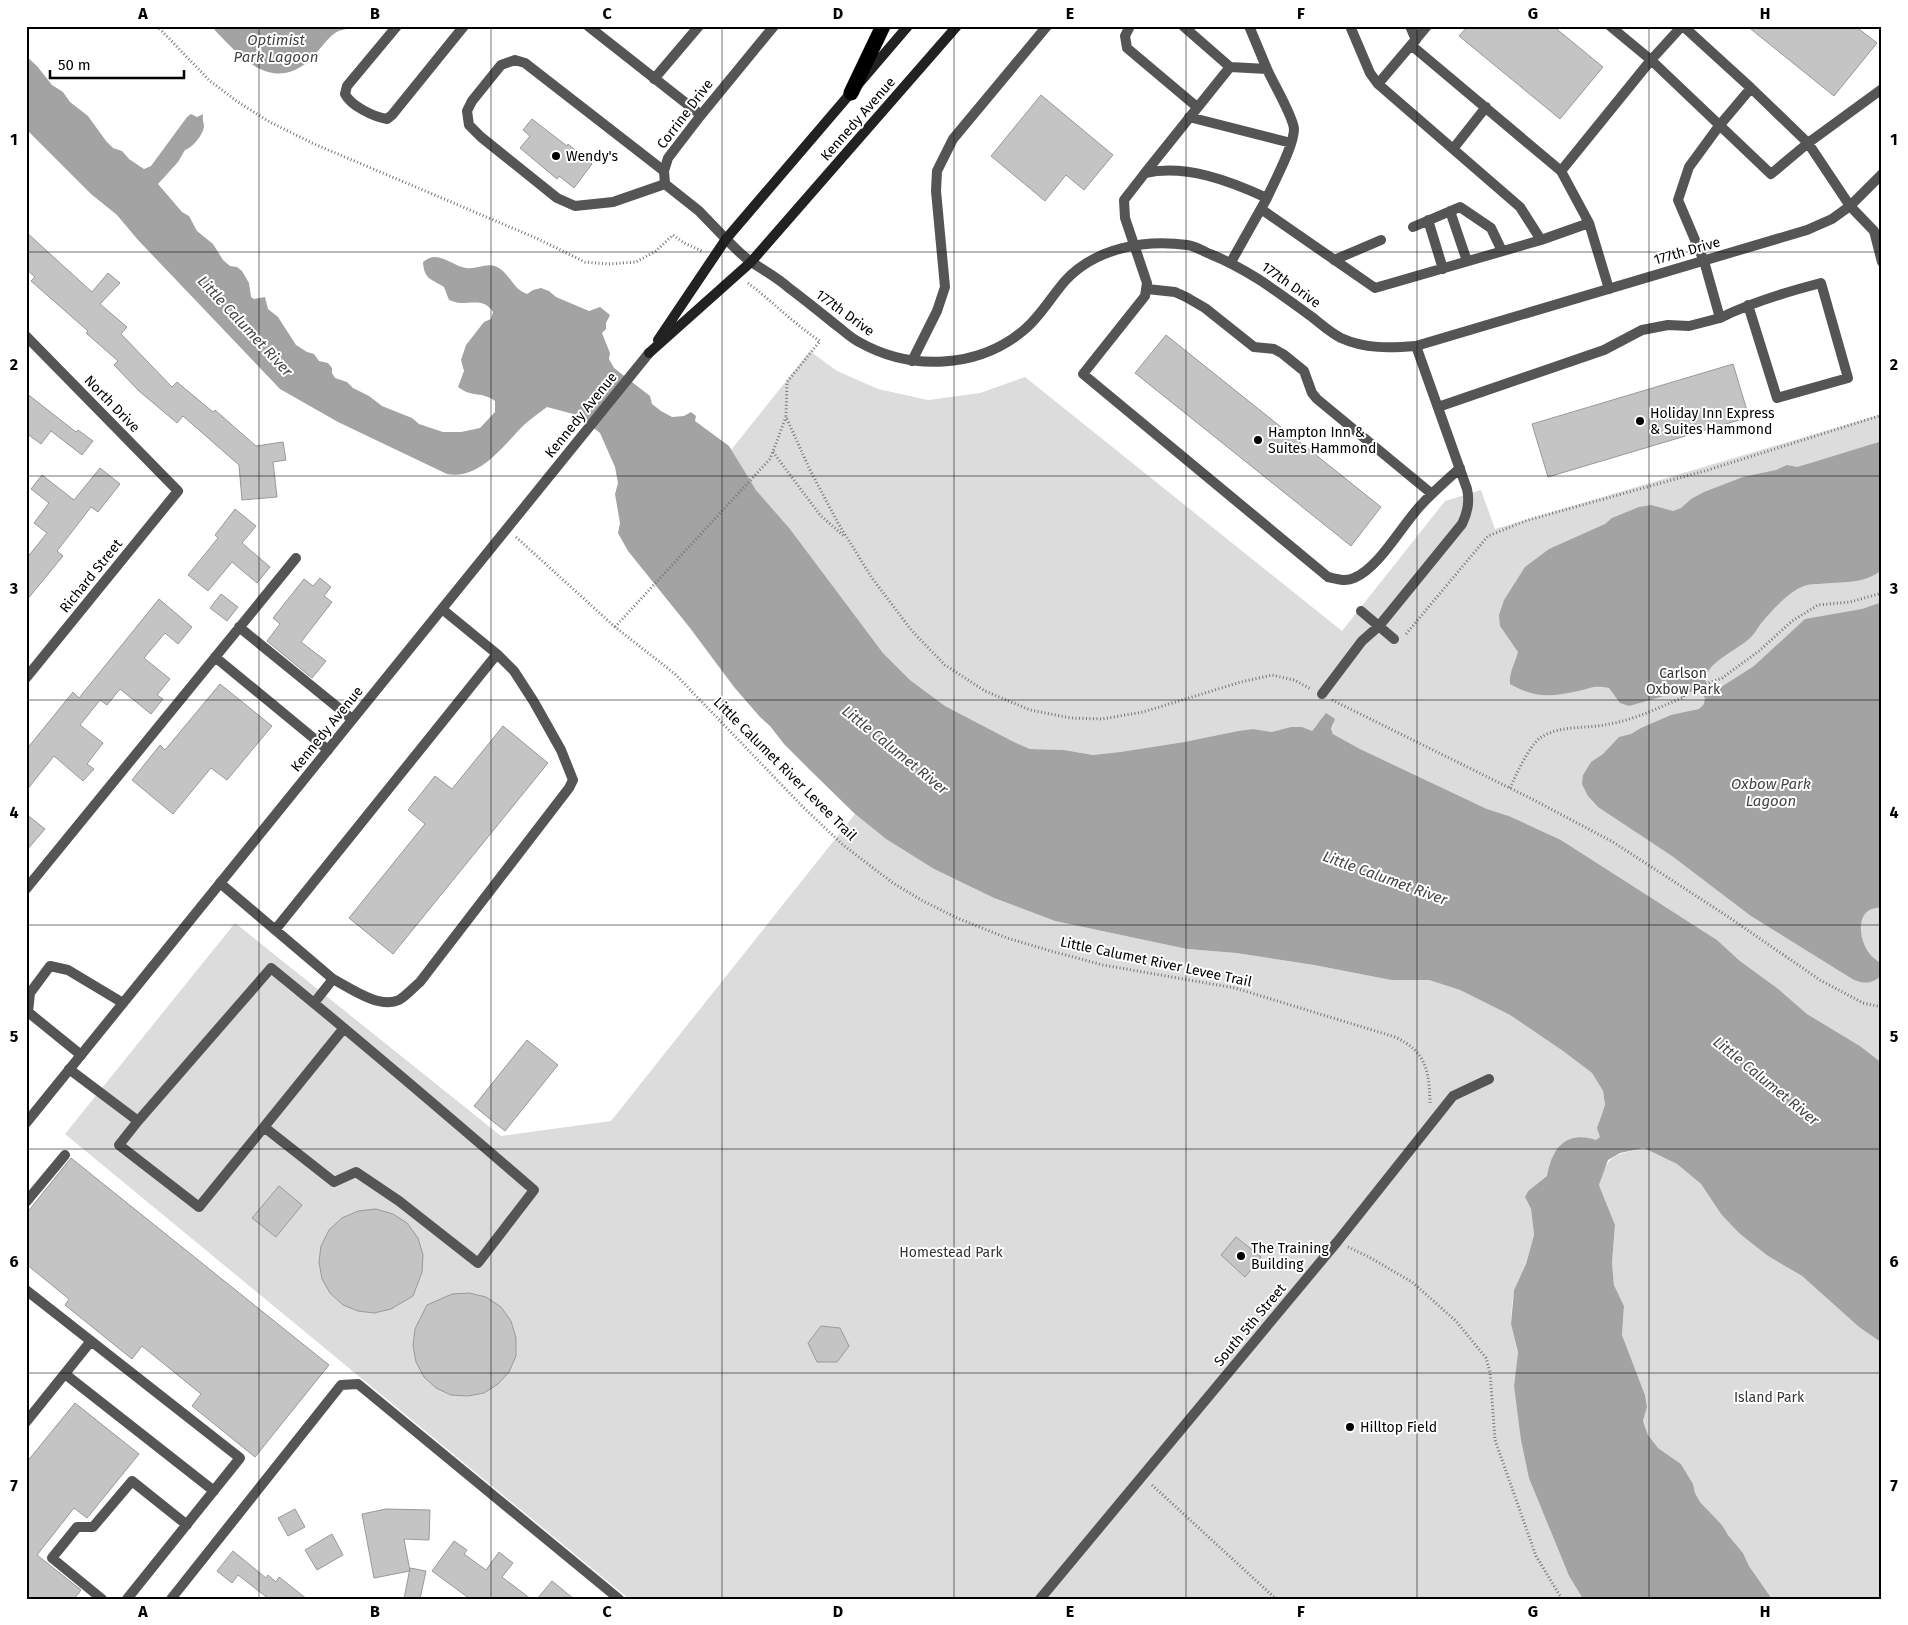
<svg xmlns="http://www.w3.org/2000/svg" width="1908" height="1625" font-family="'Fira Sans',sans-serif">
  <rect width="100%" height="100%" fill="#fff"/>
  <!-- green -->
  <path fill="#dcdcdc" d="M810,351L837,371L878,389L928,400L980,393L1025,377L1342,631L1445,501L1481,490L1495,529L1882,414V1063L1860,1046L1807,1014L1777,988L1740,961L1717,940L1561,840L1509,816L1487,809L1360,749L1333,734L1331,729L1334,724L1316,725L1312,731L1272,732L1253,729L1238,731L1184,742L1120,752L1093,755L1064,750L1030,749L1014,742L945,706L910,680L883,653L790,529L756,490L731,450Z
    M855,814L886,839L934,869L994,898L1055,921L1187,949L1236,953L1314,965L1391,980H1429L1460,990L1510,1015L1563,1051L1592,1073L1603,1091L1605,1105L1599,1122L1600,1137L1596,1140L1587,1138H1583L1550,1163L1547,1176L1528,1191L1525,1197L1531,1209L1534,1235L1526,1264L1514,1290L1512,1305L1511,1324L1518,1352L1514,1386L1551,1532L1569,1576L1583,1599H629L65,1134L235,923L501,1136L611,1121Z
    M1644,1148L1677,1164L1701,1184L1721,1214L1768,1256L1802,1276L1859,1327L1882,1343V1599H1772L1749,1566L1743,1553L1728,1535L1722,1525L1700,1502L1695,1493L1693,1484L1681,1464L1658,1448L1648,1435L1643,1421L1647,1407L1645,1395L1622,1335L1624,1306L1614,1285L1612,1263L1615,1225L1599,1185C1609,1152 1613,1156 1644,1148Z"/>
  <!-- water -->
  <path fill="#a3a3a3" d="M211,26H353C347,30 341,29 335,33C324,41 317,55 305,64C267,92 235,51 211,26Z
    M26,56L37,66L52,85L63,92L70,102L88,116L106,141L113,148L122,151L129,159L144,169L151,166L187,117L191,114L197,117L203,114C202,120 204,122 204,127C202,136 193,147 185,150L178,162L158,184L182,212L189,216L197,231L213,244L223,260L230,266L237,267L242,271L249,283L251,297L254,299L265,297L268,309L278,317L296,345L307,352L314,354L319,361L328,363L332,368V373L335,378L347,382L353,388L369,396L382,406L412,418L419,424L443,432H461L480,428L495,412V401C482,391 472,398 458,387L464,371L461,360L466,345L484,322L491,319L493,312C485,299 474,303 461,303C457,303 453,301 449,300L444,287C431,279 424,279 423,262C438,249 450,265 466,268C477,270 488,261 499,268C511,276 513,289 527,294L533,290L541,288L549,291L556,297L589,311L600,307L610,315L606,323V329L602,333L610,353L609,359L614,368L650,396L652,404L661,411L672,417L684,416L691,412L696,416L695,421L729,446L756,490L790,529L883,653L910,680L945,706L1014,742L1030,749L1064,750L1093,755L1120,752L1184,742L1238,731L1253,729L1272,732L1291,727H1302L1312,731L1326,713L1335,719L1331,729L1333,734L1360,749L1487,809L1509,816L1561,840L1717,940L1740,961L1777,988L1807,1014L1860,1046L1882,1063V1343L1859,1327L1802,1276L1768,1256L1739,1233L1721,1214L1701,1184L1677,1164L1644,1148L1620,1153L1608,1160L1599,1185L1615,1225L1612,1263L1614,1285L1624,1306L1622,1335L1645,1395L1647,1407L1643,1421L1648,1435L1658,1448L1681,1464L1693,1484L1695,1493L1700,1502L1722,1525L1728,1535L1743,1553L1749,1566L1772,1599H1583L1569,1576L1529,1478L1521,1440L1514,1386L1518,1352L1511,1324L1514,1290L1526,1264L1534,1235L1531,1209L1525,1197L1528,1191L1547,1176C1552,1149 1565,1130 1596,1140L1600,1137L1597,1128L1605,1105L1603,1091L1592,1073L1563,1051L1510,1015L1460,990L1429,980H1391L1314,965L1236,953L1187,949L1055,921L994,898L934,869L886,839L855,814L812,772L784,744L770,726L760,717L734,687L690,628L628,551L618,533L620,523L615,494L618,483L615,467L600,433L577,415L547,407C540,412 532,418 525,424C504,444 481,480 447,474L338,422L280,389L138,240L117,215L91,194L26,129Z
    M1882,441V570C1863,585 1842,581 1819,584C1815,584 1809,584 1804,586C1791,590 1772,610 1763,621C1759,625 1756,632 1752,636C1738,650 1718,656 1707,673C1704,678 1706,685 1708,691L1718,689L1754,666L1805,619L1862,609L1882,602V908C1852,905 1858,947 1875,959C1877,961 1879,962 1882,963V975C1872,984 1866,984 1854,980L1751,916L1672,856L1598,807L1588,796L1582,784L1583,775L1591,762L1603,754L1619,737L1631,734L1641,728L1671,715L1699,709L1704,704L1705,698L1700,692L1681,691L1629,706L1620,703L1609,688C1594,685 1592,688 1578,691C1551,697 1535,698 1510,684C1509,672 1515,664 1518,652L1500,626L1499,615L1504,600L1525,567L1549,549L1605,524L1612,518L1639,507L1651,505L1673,511L1681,508L1691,499L1704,492L1743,477L1776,470L1787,465L1797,467L1814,462Z"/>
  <!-- building -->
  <path fill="#c4c4c4" stroke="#999" d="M1468,26H1553L1603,67L1560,119L1459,36Z
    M1747,26H1855L1877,43L1834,96Z
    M1041,95L1113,155L1084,190L1066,175L1045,201L991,156Z
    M532,119L567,146L568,144L592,164L574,188L559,176L557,179L520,148L530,136L523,130Z
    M26,232L92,292L108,273L120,283L100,304L127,327L121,334L172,387L177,382L213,412L215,410L256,446L283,442L286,460L273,462L277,497L242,500L239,465L183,416L177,423L139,391L114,365L118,361L86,333L88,331L31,281L35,277L26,269Z
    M1166,335L1381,507L1351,546L1135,373Z
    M1733,364L1749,417L1548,477L1532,424Z
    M26,393L76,432L78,430L93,441L82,455L51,431L41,444L26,433Z
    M100,468L120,484L98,512L91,507L57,551L63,556L26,601V559L47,533L34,523L49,503L31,489L42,475L74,500Z
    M235,509L256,526L242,543L270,567L257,583L232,562L208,591L188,575L218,538L215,535Z
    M320,578L331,587L324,596L332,602L301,642L326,661L312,678L267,641L280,624L273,618L304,579L313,586Z
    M221,594L238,607L227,621L210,608Z
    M159,599L192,627L178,644L165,633L144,658L170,679L157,695L163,699L151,714L120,689L107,705L100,700L80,725L103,743L87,764L94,769L83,781L54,756L26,791V750L73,692L79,698Z
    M220,684L272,726L227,780L211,768L173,814L132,780L160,745L165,750Z
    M503,726L548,763L393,954L349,918L425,824L408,810L435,776L452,789Z
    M26,814L45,829L26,851Z
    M527,1040L558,1065L505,1131L474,1106Z
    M71,1158L329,1365L255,1457L192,1406L201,1394L142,1346L132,1359L65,1305L69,1299L26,1264V1214Z
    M279,1186L302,1205L276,1237L252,1218Z
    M376,1209L393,1214L407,1223L418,1238L423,1255L422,1272L413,1296L391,1309L374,1313L358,1311L343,1305L330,1293L322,1279L319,1262L321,1246L329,1230L342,1218L358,1211Z
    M1236,1237L1261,1257L1245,1277L1221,1255Z
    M469,1293L486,1297L501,1307L511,1321L516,1338V1356L509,1372L498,1384L484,1393L468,1396L451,1395L436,1388L424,1377L416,1362L413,1346L415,1329L427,1305L452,1294Z
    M821,1326L840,1328L849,1346L837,1362H817L808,1343Z
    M75,1403L139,1454L87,1518L74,1508L37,1555L81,1590L74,1599H26V1463Z
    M295,1509L305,1527L288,1536L278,1518Z
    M386,1509L430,1510L429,1540L404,1539L410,1571L374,1578L362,1514Z
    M332,1534L343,1555L317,1570L305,1550Z
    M454,1541L467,1550L464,1554L486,1570L499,1552L513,1563L502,1577L531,1599H470L432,1571Z
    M233,1551L266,1578L268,1575L276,1582L279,1577L307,1599H269L238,1575L232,1583L217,1571Z
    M410,1568L426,1571L420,1599H404Z
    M552,1581L574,1599H537Z"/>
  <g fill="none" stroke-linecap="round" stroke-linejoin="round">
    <!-- motorway casing -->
    <g stroke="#dbdbdb" stroke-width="16">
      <path id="motorway" d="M851,93L883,26"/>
    </g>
    <!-- path -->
    <path stroke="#777" stroke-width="3" stroke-dasharray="1 2.5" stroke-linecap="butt" d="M157,26L210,81L238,102L268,121L312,143L536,238L585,262L608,264L636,262L656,251L673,235L684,243L702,251
      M748,283C773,302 794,324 820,341L787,382L786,417L810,470L838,523L872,578L912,631L945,665L985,691L1030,710L1071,718L1102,719L1143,712L1241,682L1272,675L1294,680L1311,689
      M773,452L820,515L845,537
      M516,537L615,627L675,674L803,807L843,845L893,883L923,901L957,918L1007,938L1051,951L1103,965L1235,988L1395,1037C1427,1052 1429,1071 1430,1103
      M615,627L770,459L786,417
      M1406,634L1488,536L1528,520L1708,470L1882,415
      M1332,700L1530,798L1613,842L1727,916L1820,980L1863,1003L1882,1007
      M1510,788C1516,775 1529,746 1540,738C1559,725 1582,729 1604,725C1632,721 1658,708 1684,697L1683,693L1722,678L1759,651L1792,621L1818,605L1850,602L1882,593
      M1348,1247L1369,1257L1412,1282L1456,1321L1486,1358L1490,1372L1495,1440L1536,1556L1562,1599
      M1152,1485L1276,1599"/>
    <!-- service -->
    <path stroke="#555" stroke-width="10" d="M397,26L347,86L345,94C351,106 374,117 387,119L392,115L464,26
      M588,26L701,115
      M1130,26L1125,36L1127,48L1197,107
      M1183,26L1230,67
      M1249,26L1267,69
      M1350,26L1370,73L1378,84L1520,207L1541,240L1589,223
      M1410,26L1416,40
      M1427,26L1411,45L1561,171L1589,223L1609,289
      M1610,26L1651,60L1771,174L1808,143L1882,89
      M654,79L699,26
      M1378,84L1411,45
      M1751,88L1808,143L1850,206L1874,231L1882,262
      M1189,117L1291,143
      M1453,149L1486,107
      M664,171L525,63L515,60L501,65L472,101L467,111L469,125L481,137L557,198L575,206L613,202L665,184
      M1561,171L1651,60L1682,26
      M1145,173L1230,67L1267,69C1273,83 1293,116 1294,129C1294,146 1274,182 1267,198
      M1261,209L1375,288L1541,240
      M1450,211L1467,261
      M1428,220L1443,269
      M1413,227L1460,207L1491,228L1502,251
      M1334,260L1381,240
      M1231,262L1267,198C1230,181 1186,164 1145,173L1124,200L1125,218L1147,283L1145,296L1083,374L1328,577C1337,579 1346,582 1354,578C1379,568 1402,525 1421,505C1433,492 1447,480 1460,468
      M1147,289L1175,292L1186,297L1205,308L1254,347L1274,349L1283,354L1304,371L1312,393L1317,399L1432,494
      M1720,318C1752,302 1786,292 1821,283L1848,378L1777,398L1748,305
      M912,361L937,311L945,287L936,191L937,171L953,139L1047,26
      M1438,407L1604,350L1642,330L1668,325L1689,326L1720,318L1704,261L1678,200L1689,167L1719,126L1751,88L1683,26
      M1361,611L1394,639
      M239,627L352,719
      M215,657L328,750
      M1322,694L1362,641L1379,626L1462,524C1468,512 1470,502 1467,489L1416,346
      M220,883L333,979L314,1003
      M26,889L296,558
      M275,930L497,654L442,609
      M333,979C350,988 379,1009 399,1000C406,996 414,987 420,982L569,788L573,780L561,750L534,702L514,671L497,654
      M81,1055L28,1012L30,993L50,966L68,970L123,1003
      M69,1069L138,1121L119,1145L199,1207L264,1127
      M138,1121L271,968C360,1040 447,1115 534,1190L478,1263L399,1201L356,1172L334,1182L264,1127L344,1028
      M26,1202L65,1155
      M26,1290L240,1458L127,1599
      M65,1374L214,1491
      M26,1422L91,1341
      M102,1599L52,1558L77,1527H93L132,1481L187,1525
      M171,1599L341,1385L358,1384L619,1599"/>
    <!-- minor -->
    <path stroke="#555" stroke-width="10" d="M726,239L699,211L665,184L664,171L668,158L701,115L774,26
      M26,336L178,491L26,678
      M1040,1599L1337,1242L1453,1096L1489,1079"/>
    <!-- tertiary -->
    <path stroke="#555" stroke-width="10" d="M726,239C734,247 743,257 753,263C765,271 778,278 789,288C805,300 821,313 836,325C844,331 851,338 859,342C910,371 978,369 1024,330C1040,317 1051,297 1065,281C1095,248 1145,239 1187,245C1195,246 1203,251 1210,254C1248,269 1279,293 1312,317C1321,324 1331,333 1341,338C1365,349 1390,348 1416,346L1807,230L1832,219L1850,206L1882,174
      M26,1123L649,353"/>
    <!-- secondary -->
    <path stroke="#222" stroke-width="10" d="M658,340L726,239L908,26
      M649,353L751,262L957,26"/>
    <!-- motorway -->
    <use href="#motorway" stroke="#000" stroke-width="15"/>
  </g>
  <!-- grid -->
  <path fill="none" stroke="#000" stroke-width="1" stroke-opacity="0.55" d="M259,26V1599M491,26V1599M722,26V1599M954,26V1599M1186,26V1599M1417,26V1599M1649,26V1599M26,252H1882M26,476H1882M26,700H1882M26,925H1882M26,1149H1882M26,1373H1882"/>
  <!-- markers -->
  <g fill="#000" stroke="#fff" stroke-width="2">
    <circle cx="556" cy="156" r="5"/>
    <circle cx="1640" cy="421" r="5"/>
    <circle cx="1258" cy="440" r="5"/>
    <circle cx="1241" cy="1256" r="5"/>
    <circle cx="1350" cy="1427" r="5"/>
  </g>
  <g text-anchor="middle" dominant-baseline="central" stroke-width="4" stroke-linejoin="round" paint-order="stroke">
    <!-- street labels -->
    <g font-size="14" fill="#000" stroke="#fff">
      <text transform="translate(685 114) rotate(-53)">Corrine Drive</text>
      <text transform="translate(858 119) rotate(-49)">Kennedy Avenue</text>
      <text transform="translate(1687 251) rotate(-16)">177th Drive</text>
      <text transform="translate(1291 285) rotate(35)">177th Drive</text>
      <text transform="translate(845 313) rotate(36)">177th Drive</text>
      <text transform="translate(112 404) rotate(46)">North Drive</text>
      <text transform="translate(581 415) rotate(-51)">Kennedy Avenue</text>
      <text transform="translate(91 576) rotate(-51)">Richard Street</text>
      <text transform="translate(327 729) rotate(-51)">Kennedy Avenue</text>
      <text transform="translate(785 769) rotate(45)">Little Calumet River Levee Trail</text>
      <text transform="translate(1156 962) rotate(12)">Little Calumet River Levee Trail</text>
      <text transform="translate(1250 1325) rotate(-50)">South 5th Street</text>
    </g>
    <!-- poi labels -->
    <g font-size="14" fill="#000" stroke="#fff" text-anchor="start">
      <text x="566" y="156">Wendy's</text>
      <text x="1650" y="413">Holiday Inn Express<tspan x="1650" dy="16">&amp; Suites Hammond</tspan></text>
      <text x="1268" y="432">Hampton Inn &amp;<tspan x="1268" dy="16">Suites Hammond</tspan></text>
      <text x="1251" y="1248">The Training<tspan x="1251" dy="16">Building</tspan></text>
      <text x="1360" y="1427">Hilltop Field</text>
    </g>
    <!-- park labels -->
    <g font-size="14" fill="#333" stroke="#fff">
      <text x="1683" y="673">Carlson<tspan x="1683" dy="16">Oxbow Park</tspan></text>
      <text x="951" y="1252">Homestead Park</text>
      <text x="1769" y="1397">Island Park</text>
    </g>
    <!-- water labels -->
    <g font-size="15" font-style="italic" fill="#444" stroke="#fff">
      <text x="276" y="40">Optimist<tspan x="276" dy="17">Park Lagoon</tspan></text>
      <text transform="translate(245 326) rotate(47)">Little Calumet River</text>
      <text transform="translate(895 750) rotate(39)">Little Calumet River</text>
      <text x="1771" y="784">Oxbow Park<tspan x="1771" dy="17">Lagoon</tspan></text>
      <text transform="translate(1385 878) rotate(20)">Little Calumet River</text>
      <text transform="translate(1766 1081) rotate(39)">Little Calumet River</text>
    </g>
  </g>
  <!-- border -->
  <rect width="1908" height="1625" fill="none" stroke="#ffffff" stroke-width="55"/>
  <!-- scale -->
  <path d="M50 70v8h134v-8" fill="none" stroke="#000000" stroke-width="2.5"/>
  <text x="58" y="70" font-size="15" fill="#000000" stroke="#ffffff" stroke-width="4" paint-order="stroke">50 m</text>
  <rect x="28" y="28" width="1852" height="1570" fill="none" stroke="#000" stroke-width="2"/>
  <g font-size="16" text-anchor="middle" font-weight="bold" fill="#000">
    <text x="143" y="19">A</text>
    <text x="375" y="19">B</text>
    <text x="607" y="19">C</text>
    <text x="838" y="19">D</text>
    <text x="1070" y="19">E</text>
    <text x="1301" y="19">F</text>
    <text x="1533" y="19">G</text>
    <text x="1765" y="19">H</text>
    <text x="14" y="145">1</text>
    <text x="1894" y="145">1</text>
    <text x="14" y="370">2</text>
    <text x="1894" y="370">2</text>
    <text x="14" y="594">3</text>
    <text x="1894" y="594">3</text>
    <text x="14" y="818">4</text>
    <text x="1894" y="818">4</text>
    <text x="14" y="1042">5</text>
    <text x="1894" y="1042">5</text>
    <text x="14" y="1267">6</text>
    <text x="1894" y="1267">6</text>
    <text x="14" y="1491">7</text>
    <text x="1894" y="1491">7</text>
    <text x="143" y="1617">A</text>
    <text x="375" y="1617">B</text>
    <text x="607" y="1617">C</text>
    <text x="838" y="1617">D</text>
    <text x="1070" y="1617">E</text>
    <text x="1301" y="1617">F</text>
    <text x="1533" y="1617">G</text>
    <text x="1765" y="1617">H</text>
  </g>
</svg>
